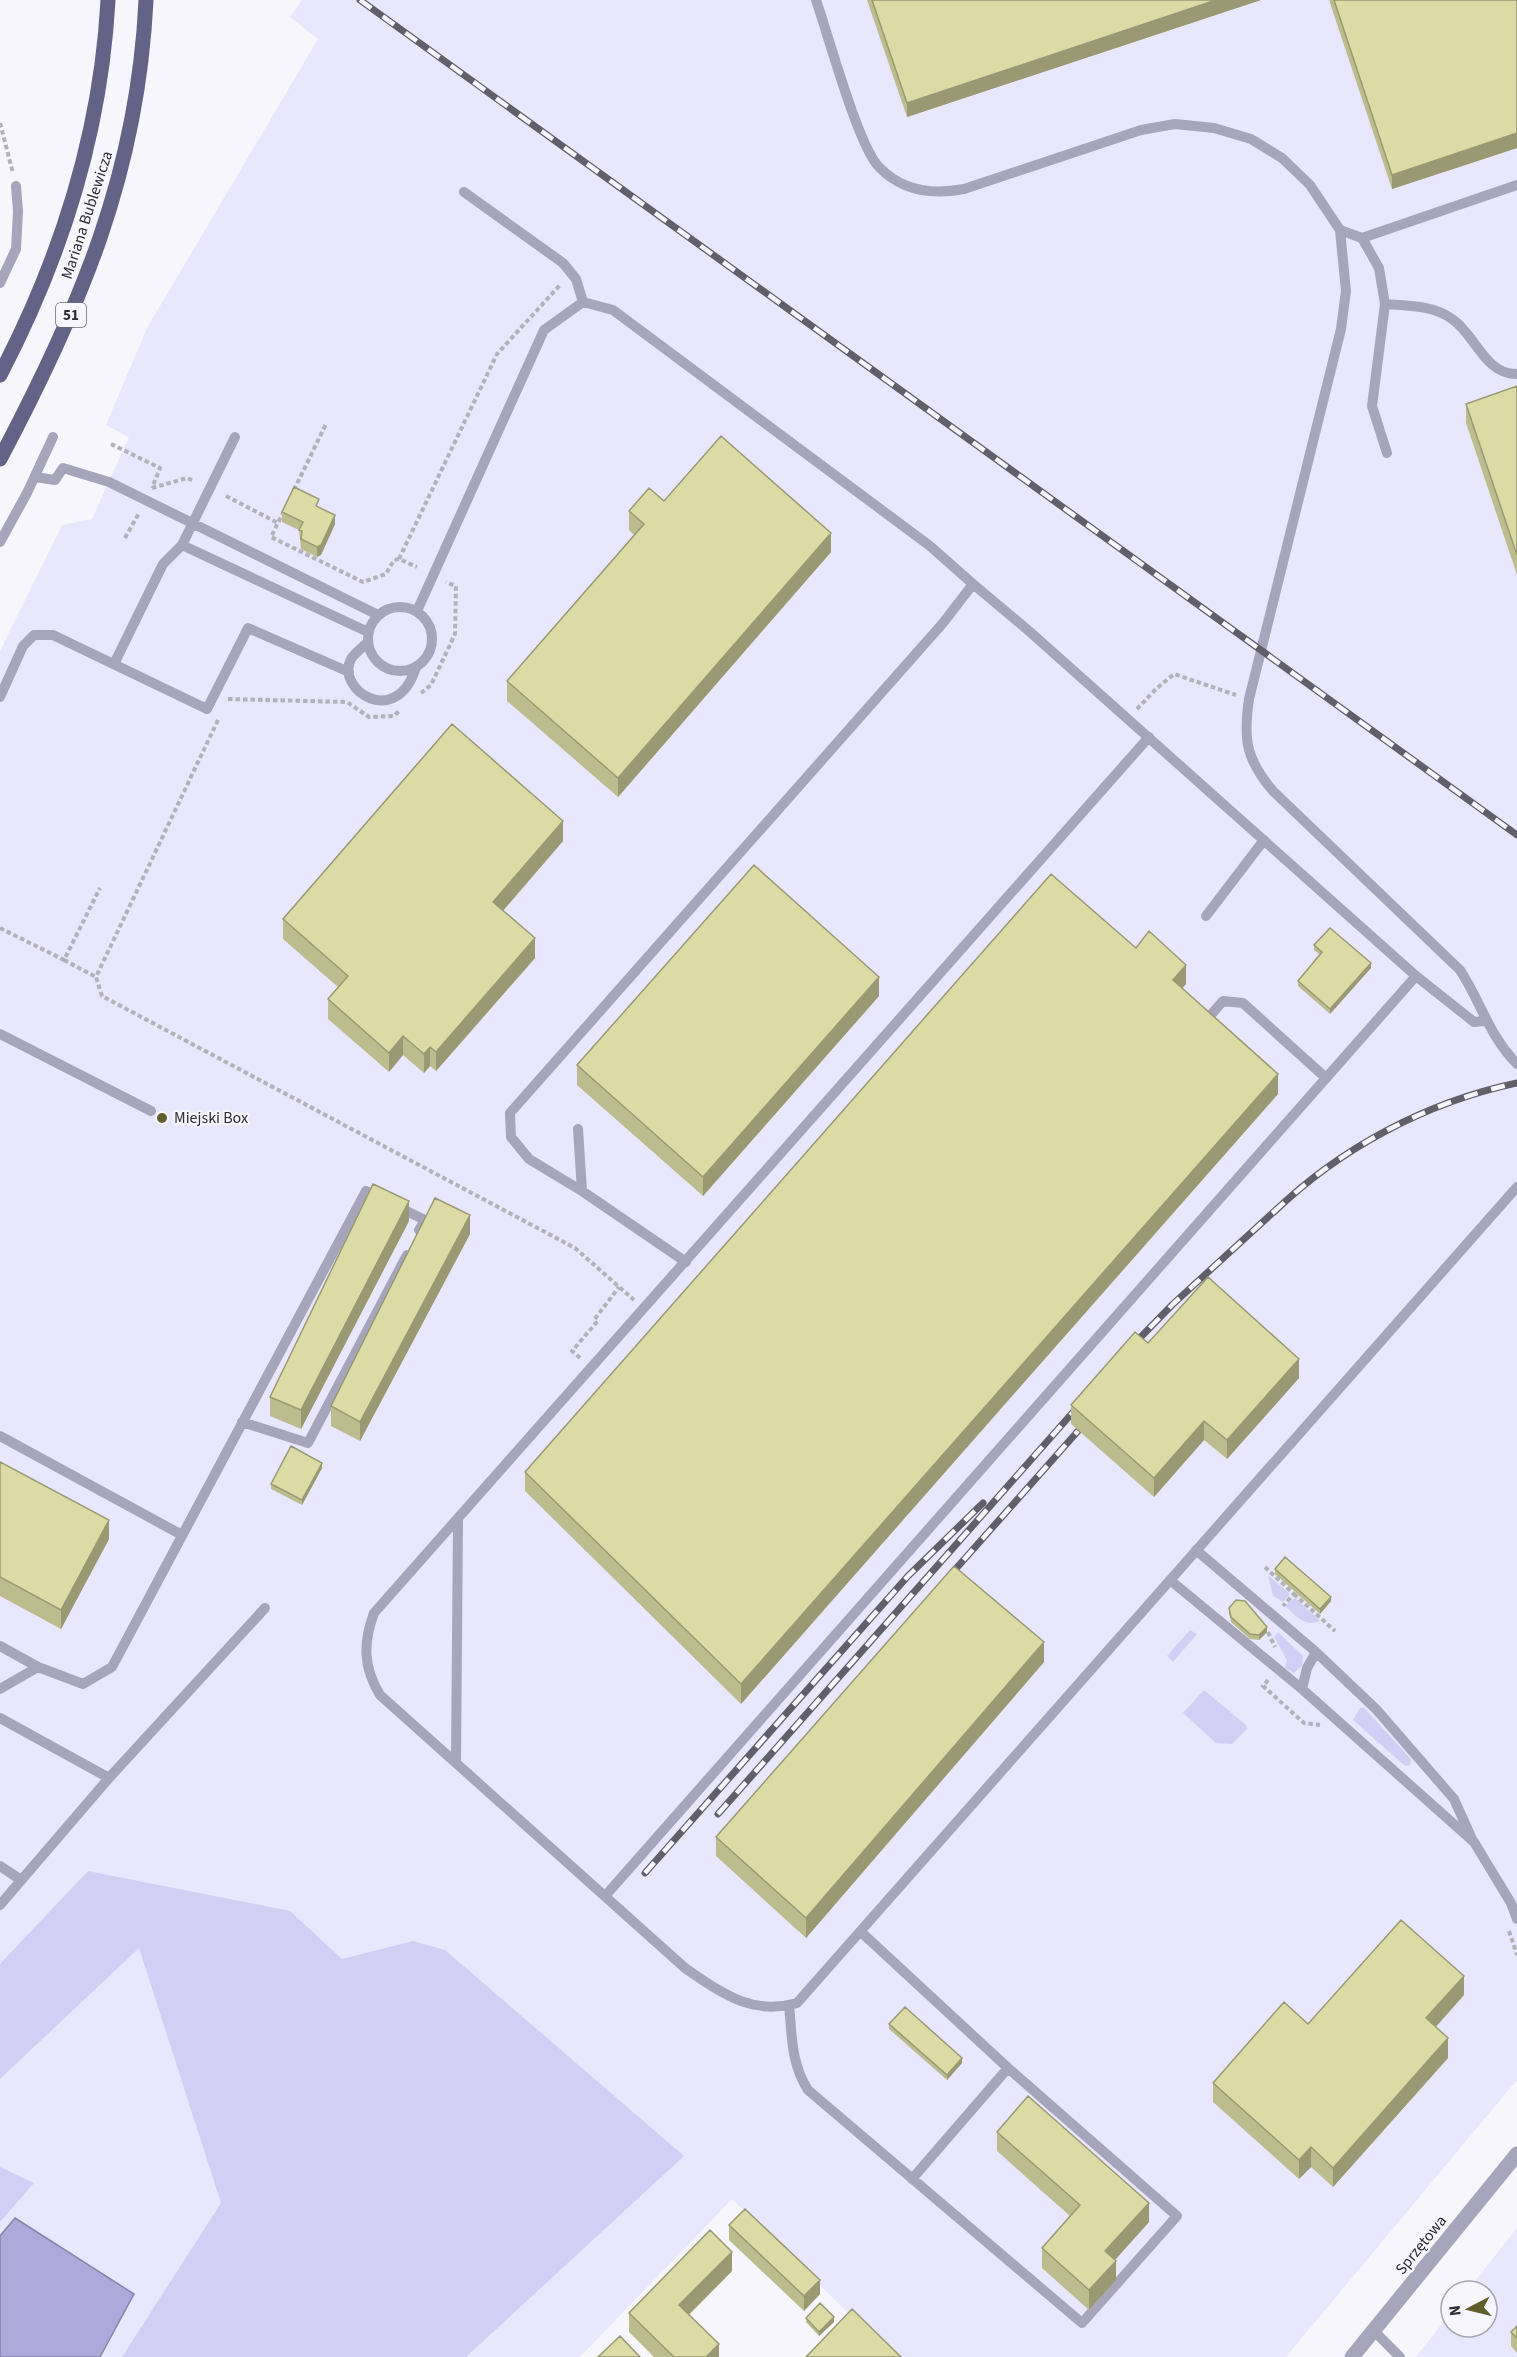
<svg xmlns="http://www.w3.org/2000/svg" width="1517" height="2357" font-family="'Source Sans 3',sans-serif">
  <rect width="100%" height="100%" fill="#f6f6fc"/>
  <!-- built -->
  <path fill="#e9e7fe" d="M302,0H1517V2080L1286,2357H893L732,2199L580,2357H0V651L62,525L92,519L129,437L106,425L147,328L318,39L290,17Z
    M1517,2228V2357H1416L1451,2312V2327H1487V2291H1467Z"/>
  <!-- green -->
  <path fill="#d1cff4" d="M1268,1575L1290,1594L1283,1602L1273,1596Z
    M1295,1598L1320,1621C1305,1627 1297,1617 1287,1608L1286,1605Z
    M1190,1630L1197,1634L1173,1662L1167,1656Z
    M1278,1632L1303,1656L1302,1666L1294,1673L1285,1668L1287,1660L1274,1637Z
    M1204,1690L1246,1725L1247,1729L1232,1744L1216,1743L1183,1713Z
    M1360,1708H1364L1411,1759L1410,1765L1405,1766L1353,1720Z
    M88,1871L290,1911L342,1959L413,1941L445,1950L684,2156L466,2357H122L221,2203L139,1948L0,2079V1964Z
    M0,2167L34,2183L0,2222Z"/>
  <!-- water -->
  <path fill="#ada9da" stroke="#8784a9" stroke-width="1.5" d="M15,2218L134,2294L100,2357H0V2236Z"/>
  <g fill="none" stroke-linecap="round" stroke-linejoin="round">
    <!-- path -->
    <path stroke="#b2b2b9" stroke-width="4" stroke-dasharray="4.5 3" stroke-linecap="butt" d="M0,123L13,173
      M111,444L160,468L152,488
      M152,488L187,478L194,481
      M294,490L326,424
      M226,496L278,523
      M284,511L271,537L363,582L386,574L394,560L399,559L417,567
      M125,538L139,513
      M399,559L497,354L560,285
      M421,693L431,685L455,634L456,586L446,582
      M228,699L347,702L369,717L394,716L399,711
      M1137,709L1156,689L1174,674L1236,695
      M218,720L96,977L102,996L575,1248L634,1300
      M0,928L64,960L100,888
      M64,960L96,977
      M580,1358L572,1351L596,1323L594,1320L619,1287
      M1265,1567L1294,1594L1283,1606
      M1294,1594L1335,1631
      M1268,1632L1275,1647
      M1268,1680L1263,1686L1304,1723L1320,1725
      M1509,1931L1517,1955"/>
    <!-- lane -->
    <path stroke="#a7a5bb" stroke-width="10" d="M816,0C828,34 858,146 879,167C902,191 933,195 964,189L1141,130L1175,124L1214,128L1251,139L1282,158L1310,185L1340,230L1346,291L1341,329L1249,699C1243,740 1246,759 1273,791L1460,970C1481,1002 1489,1036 1517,1064
      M464,192L563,263L576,279L583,302
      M1340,230L1362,238L1517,185
      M1362,238L1379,268L1385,304L1372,406L1387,453
      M0,283L16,249L18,211L16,186
      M1385,304C1409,306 1432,305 1452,319C1475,334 1485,375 1517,374
      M235,437L182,545L368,632
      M35,477L55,480L63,468L109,482L378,615
      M0,542L27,493L53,437
      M368 639a32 32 0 1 1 64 0a32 32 0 1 1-64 0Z
      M417,611L544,330L583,302L613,310L930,546L973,584
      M368,642C362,648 355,653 351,659C335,690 397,730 416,667
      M114,664L163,564L182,545
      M0,697L23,646L34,635H53L207,709L248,628L349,672
      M1149,737L374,1613C363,1643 363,1667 380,1695L685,1968C722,1993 751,2016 797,2003L1517,1187
      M1206,916L1264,840
      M1202,1025L1223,1001L1243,1003L1326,1078
      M0,1034L151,1111
      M578,1129L582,1191
      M398,1207L425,1220L419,1230
      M686,1262L582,1191L529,1159L511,1137L510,1113L943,623L973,584L1029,631L1416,976L1474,1022L1485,1021
      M242,1422L308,1443L407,1255
      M0,1436L182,1535
      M1196,1550L1316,1652L1376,1709L1454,1799L1472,1839
      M1170,1580L1302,1689L1474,1842L1511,1903L1517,1919
      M0,1646L38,1667L83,1684L112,1667L366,1191L382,1198
      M0,1689L38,1667
      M1302,1689L1307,1668L1316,1652
      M0,1718L109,1778
      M456,1763L458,1519
      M0,1866L21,1880
      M606,1895L1416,976
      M0,1905L109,1778L265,1608
      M789,2005C792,2035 791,2064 808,2090L1082,2323L1177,2216L1008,2068L861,1932
      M912,2179L1008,2068
      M1374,2331L1400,2357"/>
    <!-- street -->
    <path stroke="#a7a5bb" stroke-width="15" d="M1352,2357L1517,2154"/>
    <!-- primary -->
    <path stroke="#656288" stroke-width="15" d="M0,375C61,258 101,132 108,0
      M0,459C80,308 138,173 146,0"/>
    <!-- rail casing -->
    <g stroke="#61606a" stroke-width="7">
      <path id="rail" d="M360,0L1517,835
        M1274,1212C1340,1148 1427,1102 1517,1083
        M1130,1348L1173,1304L1278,1208
        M945,1581L1078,1431
        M718,1814L1082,1402
        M645,1873L908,1576L983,1503"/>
    </g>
    <!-- rail -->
    <use href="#rail" stroke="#f6f6fc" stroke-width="4.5" stroke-dasharray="14" stroke-linecap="butt"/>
  </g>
  <!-- wall -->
  <path fill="#bdbc8e" d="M867,0H1261L907,117Z
    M1329,0H1517V148L1392,189Z
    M1517,386V575L1466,423V404Z
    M664,501L831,552L618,797L507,701V681L634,535L629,530V511Z
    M319,507L335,524L321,555L317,557L301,549L299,530L282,522V512Z
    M563,841L503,911L535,958L436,1071L430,1066L424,1073L403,1055L389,1072L328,1019V999L338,987L283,939V919Z
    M1314,945L1371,968L1330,1014L1298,986V981L1320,955L1314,950Z
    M1136,948L1186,984L1182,988L1278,1094L741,1704L525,1491V1472Z
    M879,996L703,1196L577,1085V1065Z
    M409,1221L301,1429L270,1416V1397Z
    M470,1234L360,1441L331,1426V1406Z
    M1148,1343L1299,1378L1227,1459L1204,1440L1154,1497L1071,1424V1405Z
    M0,1462L109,1539L61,1629L0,1596Z
    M322,1468L302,1505L271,1489V1484Z
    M1275,1569L1331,1601L1320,1614L1275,1574Z
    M1229,1608L1267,1632L1259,1640L1250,1639L1231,1622L1229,1613Z
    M1044,1662L806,1938L716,1856V1837Z
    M1464,1995L1435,2027L1448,2058L1333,2187L1311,2167L1299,2179L1213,2102V2083L1308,2024Z
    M889,2024L962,2063L947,2080L889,2029Z
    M997,2132L1149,2222L1115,2260L1116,2280L1089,2310L1042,2268V2248L1070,2216L997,2151Z
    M729,2225L820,2294L804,2311L729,2240Z
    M732,2271L689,2315L719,2357H654L629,2332V2313Z
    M806,2318L834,2322L819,2336L806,2322Z
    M1517,2326V2353L1511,2346V2332Z"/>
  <!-- shaded-wall -->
  <path fill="#9a9974" d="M1216,0H1261L907,117V103Z
    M1517,133V148L1392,189V175Z
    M335,515V524L321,555L317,557V547Z
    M831,533V552L618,797V778Z
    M563,821V841L493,922V902Z
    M535,938V958L436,1071V1052Z
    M1371,963V968L1330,1014V1009Z
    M1186,965V984L1173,999V980Z
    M879,977V996L703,1196V1177Z
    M403,1036V1055L389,1072V1053Z
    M430,1047V1066L424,1073V1054Z
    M1278,1074V1094L741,1704V1684Z
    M409,1201V1221L301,1429V1410Z
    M470,1215V1234L360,1441V1422Z
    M1299,1359V1378L1227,1459V1440Z
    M1204,1421V1440L1154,1497V1478Z
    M322,1463V1468L302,1505V1500Z
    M109,1520V1539L61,1629V1610Z
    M1331,1597V1601L1320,1614V1609Z
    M1267,1627V1632L1259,1640V1635Z
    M1044,1642V1662L806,1938V1918Z
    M1464,1976V1995L1426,2038V2018Z
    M1448,2038V2058L1333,2187V2168Z
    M962,2058V2063L947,2080V2075Z
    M1311,2147V2167L1299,2179V2160Z
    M1149,2203V2222L1105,2271V2251Z
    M732,2252V2271L679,2324V2305Z
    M1116,2261V2280L1089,2310V2290Z
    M820,2280V2294L804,2311V2296Z
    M834,2317V2322L819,2336V2332Z
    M719,2344V2357H706Z"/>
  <!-- building -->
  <path fill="#dcdba5" stroke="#9a9974" stroke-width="1.5" d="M872,0H1216L907,103Z
    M1334,0H1517V133L1392,175Z
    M1517,386V555L1466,404Z
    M721,436L831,533L618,778L507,681L644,524L629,511L649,488L664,501Z
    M294,487L319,499L316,506L335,515L321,545L317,547L301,539L302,531L299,530L303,522L282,512Z
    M452,724L563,821L493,902L535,938L436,1052L430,1047L424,1054L403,1036L389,1053L328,999L348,976L283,919Z
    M754,865L879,977L703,1177L577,1065Z
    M1051,874L1136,948L1149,931L1186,965L1173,980L1278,1074L741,1684L525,1472Z
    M1330,928L1371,963L1330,1009L1298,981L1322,952L1314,945Z
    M373,1184L409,1201L301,1410L270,1397Z
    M435,1198L470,1215L360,1422L331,1406Z
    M1208,1277L1299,1359L1227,1440L1204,1421L1154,1478L1071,1405L1135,1332L1148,1343Z
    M291,1446L322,1463L302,1500L271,1484Z
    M0,1462L109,1520L61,1610L0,1577Z
    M1285,1557L1331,1597L1320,1609L1275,1569Z
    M954,1566L1044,1642L806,1918L716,1837Z
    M1236,1600L1245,1601L1267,1627L1259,1635L1250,1634L1231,1617L1229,1608Z
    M1401,1920L1464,1976L1426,2018L1448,2038L1333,2168L1311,2147L1299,2160L1213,2083L1284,2002L1308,2024Z
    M905,2007L962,2058L947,2075L889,2024Z
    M1028,2096L1149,2203L1105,2251L1116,2261L1089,2290L1042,2248L1080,2205L997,2132Z
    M745,2209L820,2280L804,2296L729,2225Z
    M710,2230L732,2252L679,2305L719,2344L706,2357H674L629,2313Z
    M820,2303L834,2317L819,2332L806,2318Z
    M852,2309L901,2357H806Z
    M1517,2326V2338L1511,2332Z
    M620,2336L640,2357H598Z"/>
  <!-- markers -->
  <circle fill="#605f2c" stroke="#f6f6fc" stroke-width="2" cx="162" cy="1118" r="6"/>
  <g text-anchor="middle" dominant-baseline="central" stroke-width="4.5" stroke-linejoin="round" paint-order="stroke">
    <!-- shield labels -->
    <rect fill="#f6f6fc" stroke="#696972" stroke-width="1.5" x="56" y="303" width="30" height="24" rx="4.5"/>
    <g font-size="15" font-weight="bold" fill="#2d2c37">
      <text x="71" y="315">51</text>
    </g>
    <!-- street labels -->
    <g font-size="16" fill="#2d2c37" stroke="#f6f6fc">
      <text transform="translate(87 215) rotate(-72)">Mariana Bublewicza</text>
      <text transform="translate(1421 2245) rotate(-51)">Sprzętowa</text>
    </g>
    <!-- poi labels -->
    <g font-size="16" fill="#2d2c37" stroke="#f6f6fc" text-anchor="start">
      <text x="174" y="1118">Miejski Box</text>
    </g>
  </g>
  <!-- north arrow -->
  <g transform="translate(1469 2309) rotate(263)"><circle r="28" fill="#f6f6fc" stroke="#a6a5ad" stroke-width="1.5"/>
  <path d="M0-4.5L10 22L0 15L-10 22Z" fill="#605f2c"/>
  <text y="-9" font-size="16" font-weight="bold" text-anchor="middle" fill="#2d2c37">N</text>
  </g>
</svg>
